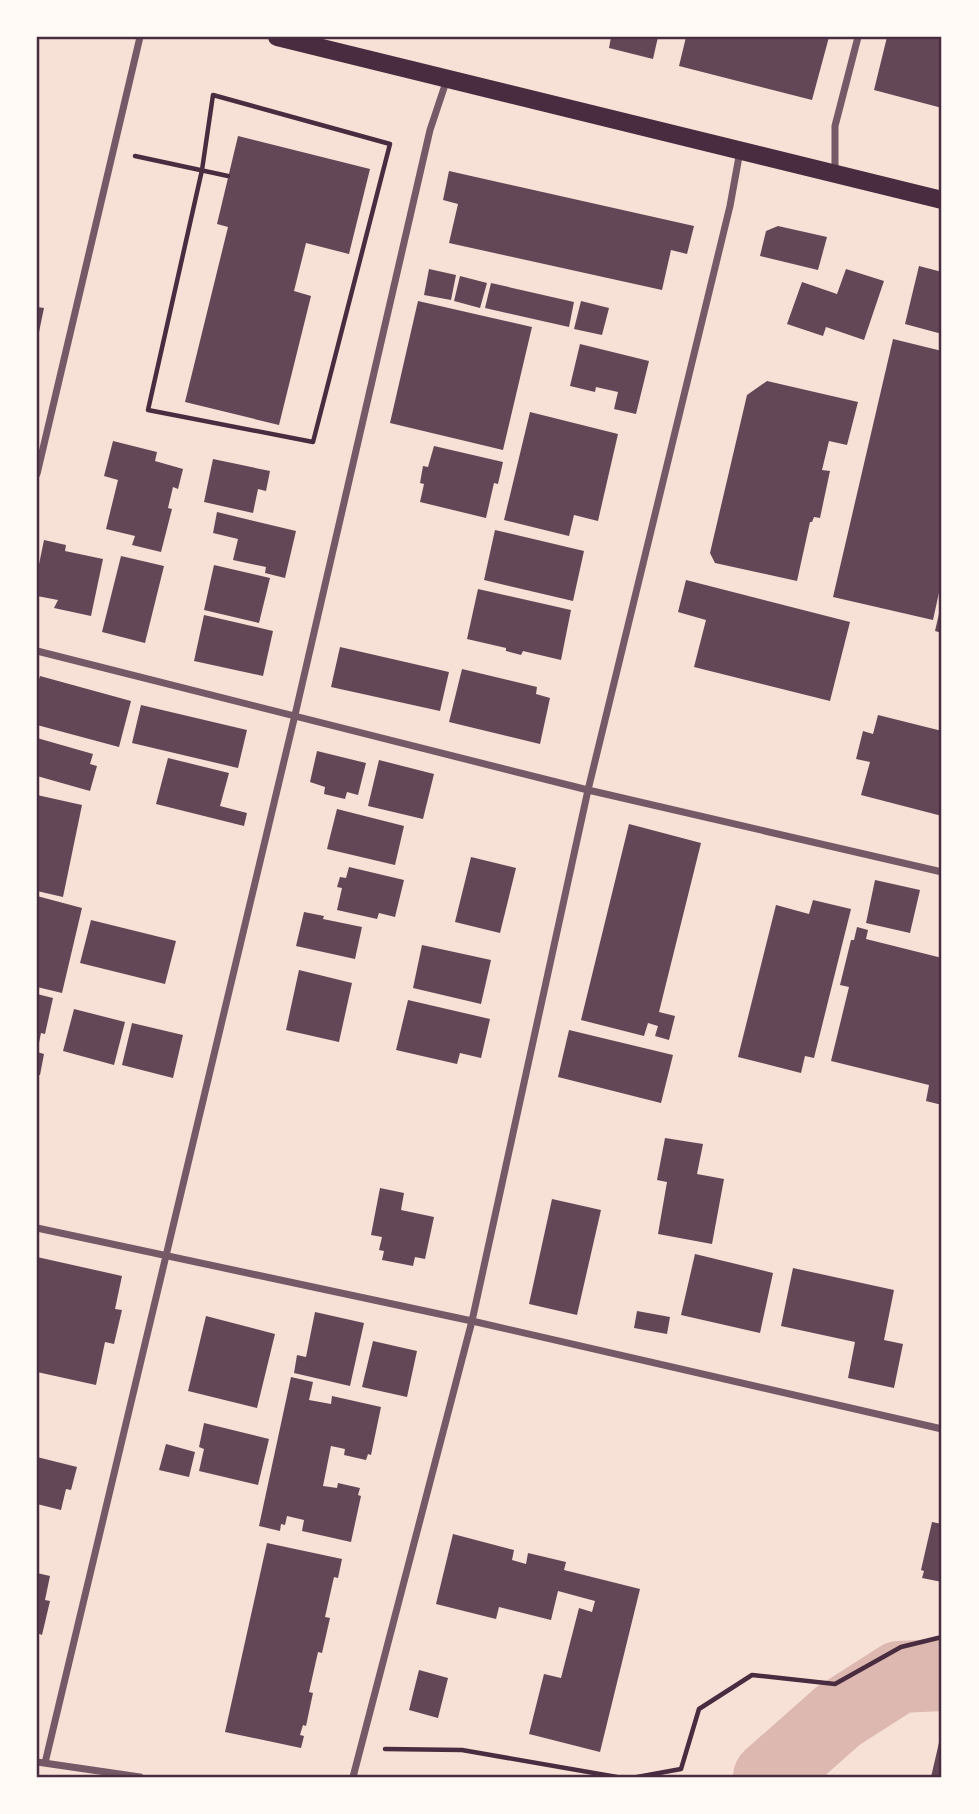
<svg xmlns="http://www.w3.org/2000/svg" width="979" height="1814" font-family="'Space Grotesk',sans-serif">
  <rect width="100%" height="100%" fill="#f7e1d7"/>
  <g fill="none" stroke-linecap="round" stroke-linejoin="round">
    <!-- river -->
    <path stroke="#dcb8b0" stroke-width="72" d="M769,1777L838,1716L899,1677L942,1675"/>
  </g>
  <!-- building -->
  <path fill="#644757" d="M611,37H658L653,59L609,48Z
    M686,37H829L812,100L679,66Z
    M887,37H942V108L874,90Z
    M238,136L370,169L349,254L306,243L294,291L311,296L279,425L185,402L228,227L217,224Z
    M449,171L694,226L687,254L671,250L662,290L449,243L458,204L443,200Z
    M778,226L827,237L818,270L760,256L766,231Z
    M919,266L942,272V334L905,324Z
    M429,269L456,275L451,300L424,295Z
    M846,269L884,281L864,340L826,327L823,336L787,324L802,282L837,294Z
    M460,276L487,283L480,308L454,301Z
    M491,283L574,302L569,327L485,308Z
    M418,301L532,327L503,450L390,423Z
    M581,301L609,308L602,335L574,329Z
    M37,307L44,308L38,337H37Z
    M893,339L942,351V579L933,620L833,597Z
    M580,344L649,361L636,414L614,409L618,392L596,387L595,392L570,386Z
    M767,381L858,402L847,445L829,441L822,470L830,471L820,518L814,517L812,522H810L797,581L715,563L710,553L747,395Z
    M530,412L618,434L598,521L574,515L569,536L504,520Z
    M113,441L157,452L155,461L183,469L178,489L173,487L168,508L172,509L161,552L132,545L135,536L106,529L118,480L104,476Z
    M434,446L503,462L498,484L494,483L486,518L420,502L424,484L420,483L423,466L428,467Z
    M213,459L270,471L266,491L258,489L253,513L204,502Z
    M217,512L296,531L285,578L265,573L266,567L233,560L238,539L213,533Z
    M495,530L584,551L573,601L484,580Z
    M44,540L66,545L65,551L103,559L91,616L54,608L58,600L37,596V574Z
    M121,556L164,566L145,643L102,632Z
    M214,565L270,578L259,623L204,610Z
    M686,580L850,622L830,701L694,667L706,620L678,612Z
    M478,589L571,610L561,660L523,651L521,655L506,651V648L467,639Z
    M941,605H942V633L935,631Z
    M204,615L273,631L263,676L194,661Z
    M340,647L449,672L440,711L331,687Z
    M462,669L537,687L536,694L550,698L540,744L449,722Z
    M40,676L131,701L119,747L37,725V686Z
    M141,705L247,730L238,768L132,743Z
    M878,715L942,731V816L861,795L870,762L856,759L863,731L873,734Z
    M37,738L93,754L90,764L97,766L90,791L37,776Z
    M317,751L366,763L358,795L347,792L345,799L324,794L325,787L310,782Z
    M168,758L229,773L220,806L247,813L244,826L156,804Z
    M379,760L434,774L423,819L368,806Z
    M37,795L82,805L63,897L37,891Z
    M337,809L404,826L395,865L327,849Z
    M629,824L701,843L659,1012L675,1016L669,1040L655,1036L658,1026L648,1023L644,1036L581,1020Z
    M471,857L516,868L500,933L455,922Z
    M349,867L404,880L395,917L379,913L377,919L337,910L342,888L337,887L340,877L346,878Z
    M875,880L920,890L910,933L866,923Z
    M37,896L82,908L62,993L37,987Z
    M813,900L851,909L814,1058L805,1056L801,1073L738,1057L776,905L809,914Z
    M304,912L324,916L323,919L362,927L355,959L296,946Z
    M91,920L176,941L165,984L80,963Z
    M857,927L868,930L866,939L942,958V1105L926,1101L929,1085L831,1061L849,987L840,985L851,940H854Z
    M422,945L491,960L481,1004L413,988Z
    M299,970L352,983L339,1042L286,1030Z
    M37,994L53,998L45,1034L41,1033L38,1048Z
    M408,1000L490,1019L481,1058L460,1053L457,1064L396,1050Z
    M74,1009L125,1022L114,1065L63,1051Z
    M132,1023L183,1035L173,1078L122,1065Z
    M569,1030L673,1055L661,1103L558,1077Z
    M37,1052L44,1054L40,1075H37Z
    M665,1138L703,1144L697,1174L724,1179L712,1244L658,1234L667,1182L657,1180Z
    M380,1188L404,1193L401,1210L434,1217L425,1259L415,1257L413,1266L382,1260L384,1251L379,1250L382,1237L371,1235Z
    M552,1199L601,1210L577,1315L529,1304Z
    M695,1254L773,1273L760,1333L681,1315Z
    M37,1257L122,1276L115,1309L122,1310L114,1344L105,1342L96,1385L37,1372Z
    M793,1268L894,1290L884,1340L903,1344L894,1388L848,1378L855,1342L781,1326Z
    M637,1311L670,1317L667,1334L634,1328Z
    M315,1312L364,1323L350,1386L294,1373L297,1355L306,1357Z
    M206,1316L275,1334L257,1408L188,1391Z
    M373,1341L417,1351L407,1397L362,1387Z
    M291,1377L313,1382L309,1400L331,1404L332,1396L381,1407L371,1455L368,1454L366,1460L344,1455L345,1449L331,1446L323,1486L337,1488L338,1483L360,1488L358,1495L361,1496L351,1542L302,1531L304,1520L287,1516L285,1525L281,1524L280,1531L259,1526Z
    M204,1423L269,1439L258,1485L199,1471L204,1449L199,1447Z
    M166,1444L195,1452L189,1477L159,1470Z
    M37,1457L77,1467L71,1490L66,1489L61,1510L37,1504Z
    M932,1522L942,1524V1582L922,1578L924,1571L921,1570Z
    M453,1534L514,1550L512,1560L526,1564L528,1553L566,1562L564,1570L640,1589L600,1752L529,1734L544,1674L561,1678L579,1608L592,1612L595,1601L558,1591L551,1620L499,1607L496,1619L436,1604Z
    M267,1543L342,1559L338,1578L334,1577L325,1617L330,1618L322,1653L318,1652L309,1692L313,1693L306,1726L303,1725L300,1735L304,1736L301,1748L225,1732Z
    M37,1573L50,1576L45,1600L50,1601L42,1635L37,1633Z
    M419,1670L448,1678L438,1718L409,1710Z
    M941,1734L942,1777H931Z"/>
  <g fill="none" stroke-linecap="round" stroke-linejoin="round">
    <!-- path -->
    <path stroke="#4a2c40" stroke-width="4.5" d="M213,95L390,144L313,442L148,410L202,170Z
      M135,156L228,176
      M385,1749L462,1750L617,1777
      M637,1777L681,1769L699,1709L752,1675L835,1684L901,1647L942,1637"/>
    <!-- minor -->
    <path stroke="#755966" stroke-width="7" d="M835,172V126L858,37
      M37,474L140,37
      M37,651L588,790L942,872
      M37,1228L472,1321L942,1429
      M37,1762L140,1777
      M45,1763L295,715L430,130L447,79
      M353,1777L472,1321L588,790L730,206L740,151"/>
    <!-- primary -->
    <path stroke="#4a2c40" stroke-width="18" d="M277,37L942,200"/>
  </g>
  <!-- border -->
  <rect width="979" height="1814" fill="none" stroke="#fffaf5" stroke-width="77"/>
  <rect x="38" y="38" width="902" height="1738" fill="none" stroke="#4a2c40" stroke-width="2.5"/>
</svg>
